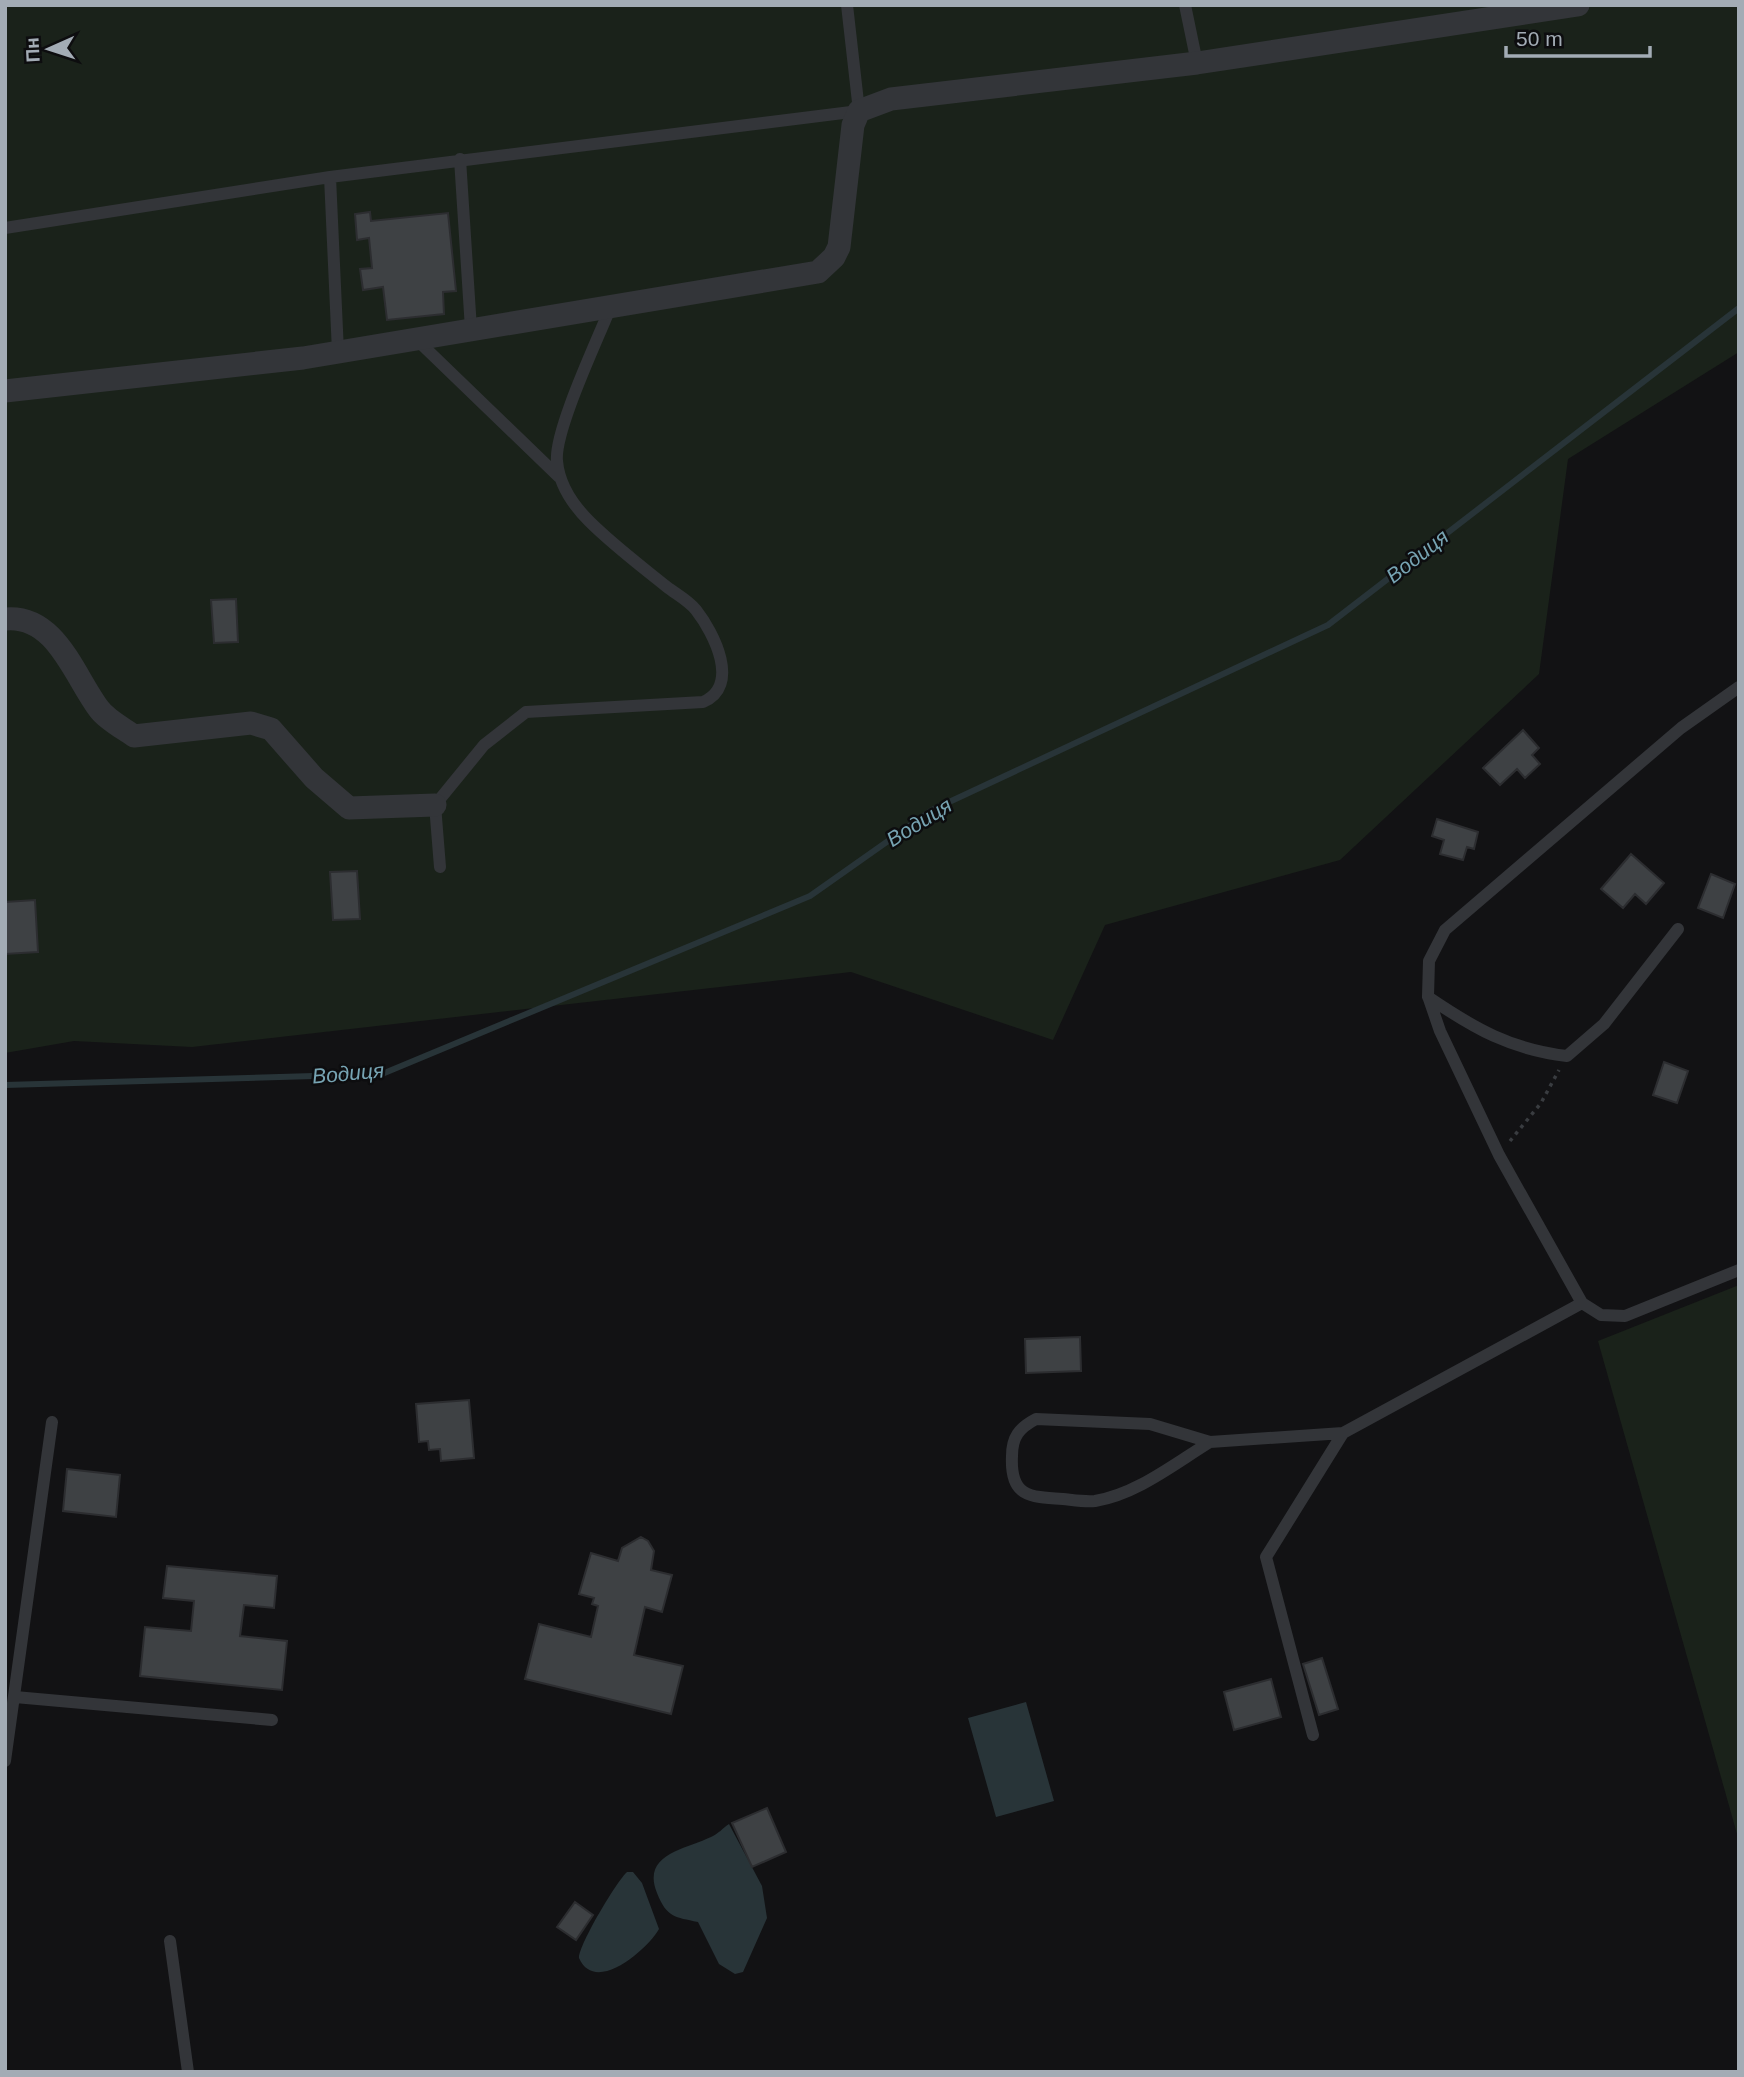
<svg xmlns="http://www.w3.org/2000/svg" width="1744" height="2077" font-family="Arial,sans-serif">
  <rect width="100%" height="100%" fill="#121214"/>
  <!-- green -->
  <path fill="#1a221a" d="M5,5H1739V352L1568,459L1539,674L1340,860L1105,925L1053,1040L851,972L192,1047L74,1041L5,1053Z
    M1739,1285V1841L1598,1341Z"/>
  <!-- water -->
  <path fill="#283438" d="M1026,1702L1054,1801L996,1817L968,1718Z
    M729,1824L762,1886L767,1918L743,1972L735,1974L719,1964L698,1922C675,1917 667,1918 657,1893C641,1854 686,1849 711,1837C718,1834 723,1828 729,1824Z
    M627,1872H633L642,1883L659,1929C647,1950 595,1995 579,1958C579,1944 617,1881 627,1872Z"/>
  <g fill="none" stroke-linecap="round" stroke-linejoin="round">
    <!-- stream -->
    <path stroke="#283438" stroke-width="6" d="M5,1085L382,1074L810,896L932,810L1328,625L1739,308"/>
  </g>
  <!-- building -->
  <path fill="#3e4144" stroke="#2c2d30" stroke-width="2" d="M370,212L371,221L448,213L456,291L443,292L444,314L387,320L383,287L363,290L360,269L372,268L369,238L357,240L355,214Z
    M236,599L238,642L214,643L211,600Z
    M1523,730L1539,748L1532,755L1540,764L1525,778L1517,769L1500,785L1483,768Z
    M1437,819L1478,832L1474,849L1467,847L1463,860L1440,854L1444,840L1432,836Z
    M1631,854L1664,883L1646,904L1635,894L1623,908L1601,889Z
    M357,871L360,919L333,920L330,872Z
    M1711,874L1735,884L1723,918L1698,908Z
    M35,900L38,952L5,954V902Z
    M1664,1062L1688,1071L1677,1103L1653,1095Z
    M1080,1337L1081,1371L1026,1373L1025,1339Z
    M469,1400L474,1458L441,1461L440,1449L429,1450L428,1441L419,1442L416,1404Z
    M67,1469L120,1475L116,1517L63,1511Z
    M641,1537L648,1541L654,1551L651,1570L672,1575L662,1612L645,1607L634,1655L683,1666L671,1714L525,1679L539,1624L591,1637L598,1606L592,1604L594,1598L579,1594L591,1553L618,1561L622,1548Z
    M167,1566L277,1576L274,1608L244,1605L240,1636L287,1641L282,1690L140,1676L145,1627L191,1631L194,1601L163,1598Z
    M1322,1658L1338,1709L1319,1715L1303,1664Z
    M1271,1679L1281,1717L1234,1730L1224,1692Z
    M767,1808L786,1852L752,1867L732,1823Z
    M575,1902L593,1915L576,1940L557,1927Z"/>
  <g fill="none" stroke-linecap="round" stroke-linejoin="round">
    <!-- path -->
    <path stroke="#393c40" stroke-width="3.5" stroke-dasharray="3.5 5" stroke-linecap="butt" d="M1510,1141L1541,1103L1559,1070"/>
    <!-- service -->
    <path stroke="#333539" stroke-width="12" d="M1185,5L1197,63
      M460,159L471,329
      M330,177L338,352
      M5,228L330,177L859,111L847,5
      M416,339L559,477
      M1739,687L1681,728L1445,930L1429,961L1428,996L1440,1031L1499,1155L1582,1303L1601,1315L1625,1316L1739,1270
      M440,867L435,805L484,745L526,712L703,702C741,686 714,633 696,610C689,601 676,594 667,587C641,566 613,545 589,521C573,505 559,484 557,461C554,431 598,339 611,306
      M1428,997C1475,1029 1510,1049 1567,1056L1604,1024L1678,929
      M1210,1442C1174,1464 1137,1494 1095,1501C1085,1502 1073,1500 1063,1499C1028,1497 1010,1496 1012,1456C1012,1437 1019,1428 1036,1419L1150,1424L1210,1442L1343,1433
      M15,1697L272,1720
      M1313,1735L1266,1557L1343,1433L1582,1303
      M5,1761L52,1422
      M170,1941L188,2072"/>
    <!-- minor -->
    <path stroke="#333539" stroke-width="23" d="M5,391L303,358L818,272L834,257L839,247L853,125L859,111L891,99L1197,63L1578,5
      M5,619C56,614 74,676 99,709C107,720 123,728 134,736L251,723L271,729L314,778L349,808L435,805"/>
  </g>
  <g text-anchor="middle" dominant-baseline="central" stroke-width="5" stroke-linejoin="round" paint-order="stroke">
    <!-- water labels -->
    <g font-size="21" font-style="italic" fill="#77a4b3" stroke="#0d0d0f">
      <text transform="translate(1417 556) rotate(-38)">Водиця</text>
      <text transform="translate(919 822) rotate(-32)">Водиця</text>
      <text transform="translate(348 1073) rotate(-5)">Водиця</text>
    </g>
  </g>
  <!-- border -->
  <rect width="1744" height="2077" fill="none" stroke="#a3acb5" stroke-width="14"/>
  <!-- north arrow -->
  <g transform="translate(49 49) rotate(267)" stroke="#0d0d0f" stroke-width="5" paint-order="stroke">
  <path d="M0-5L12 26L0 18L-12 26Z" fill="#a3acb5"/>
  <text y="-10" font-size="19" font-weight="bold" text-anchor="middle" fill="#a3acb5">Пн</text>
  </g>
  <!-- scale -->
  <path d="M1506 46v10h144v-10" fill="none" stroke="#a3acb5" stroke-width="3.5"/>
  <text x="1516" y="46" font-size="21" fill="#a3acb5" stroke="#0d0d0f" stroke-width="5" paint-order="stroke">50 m</text>
</svg>
